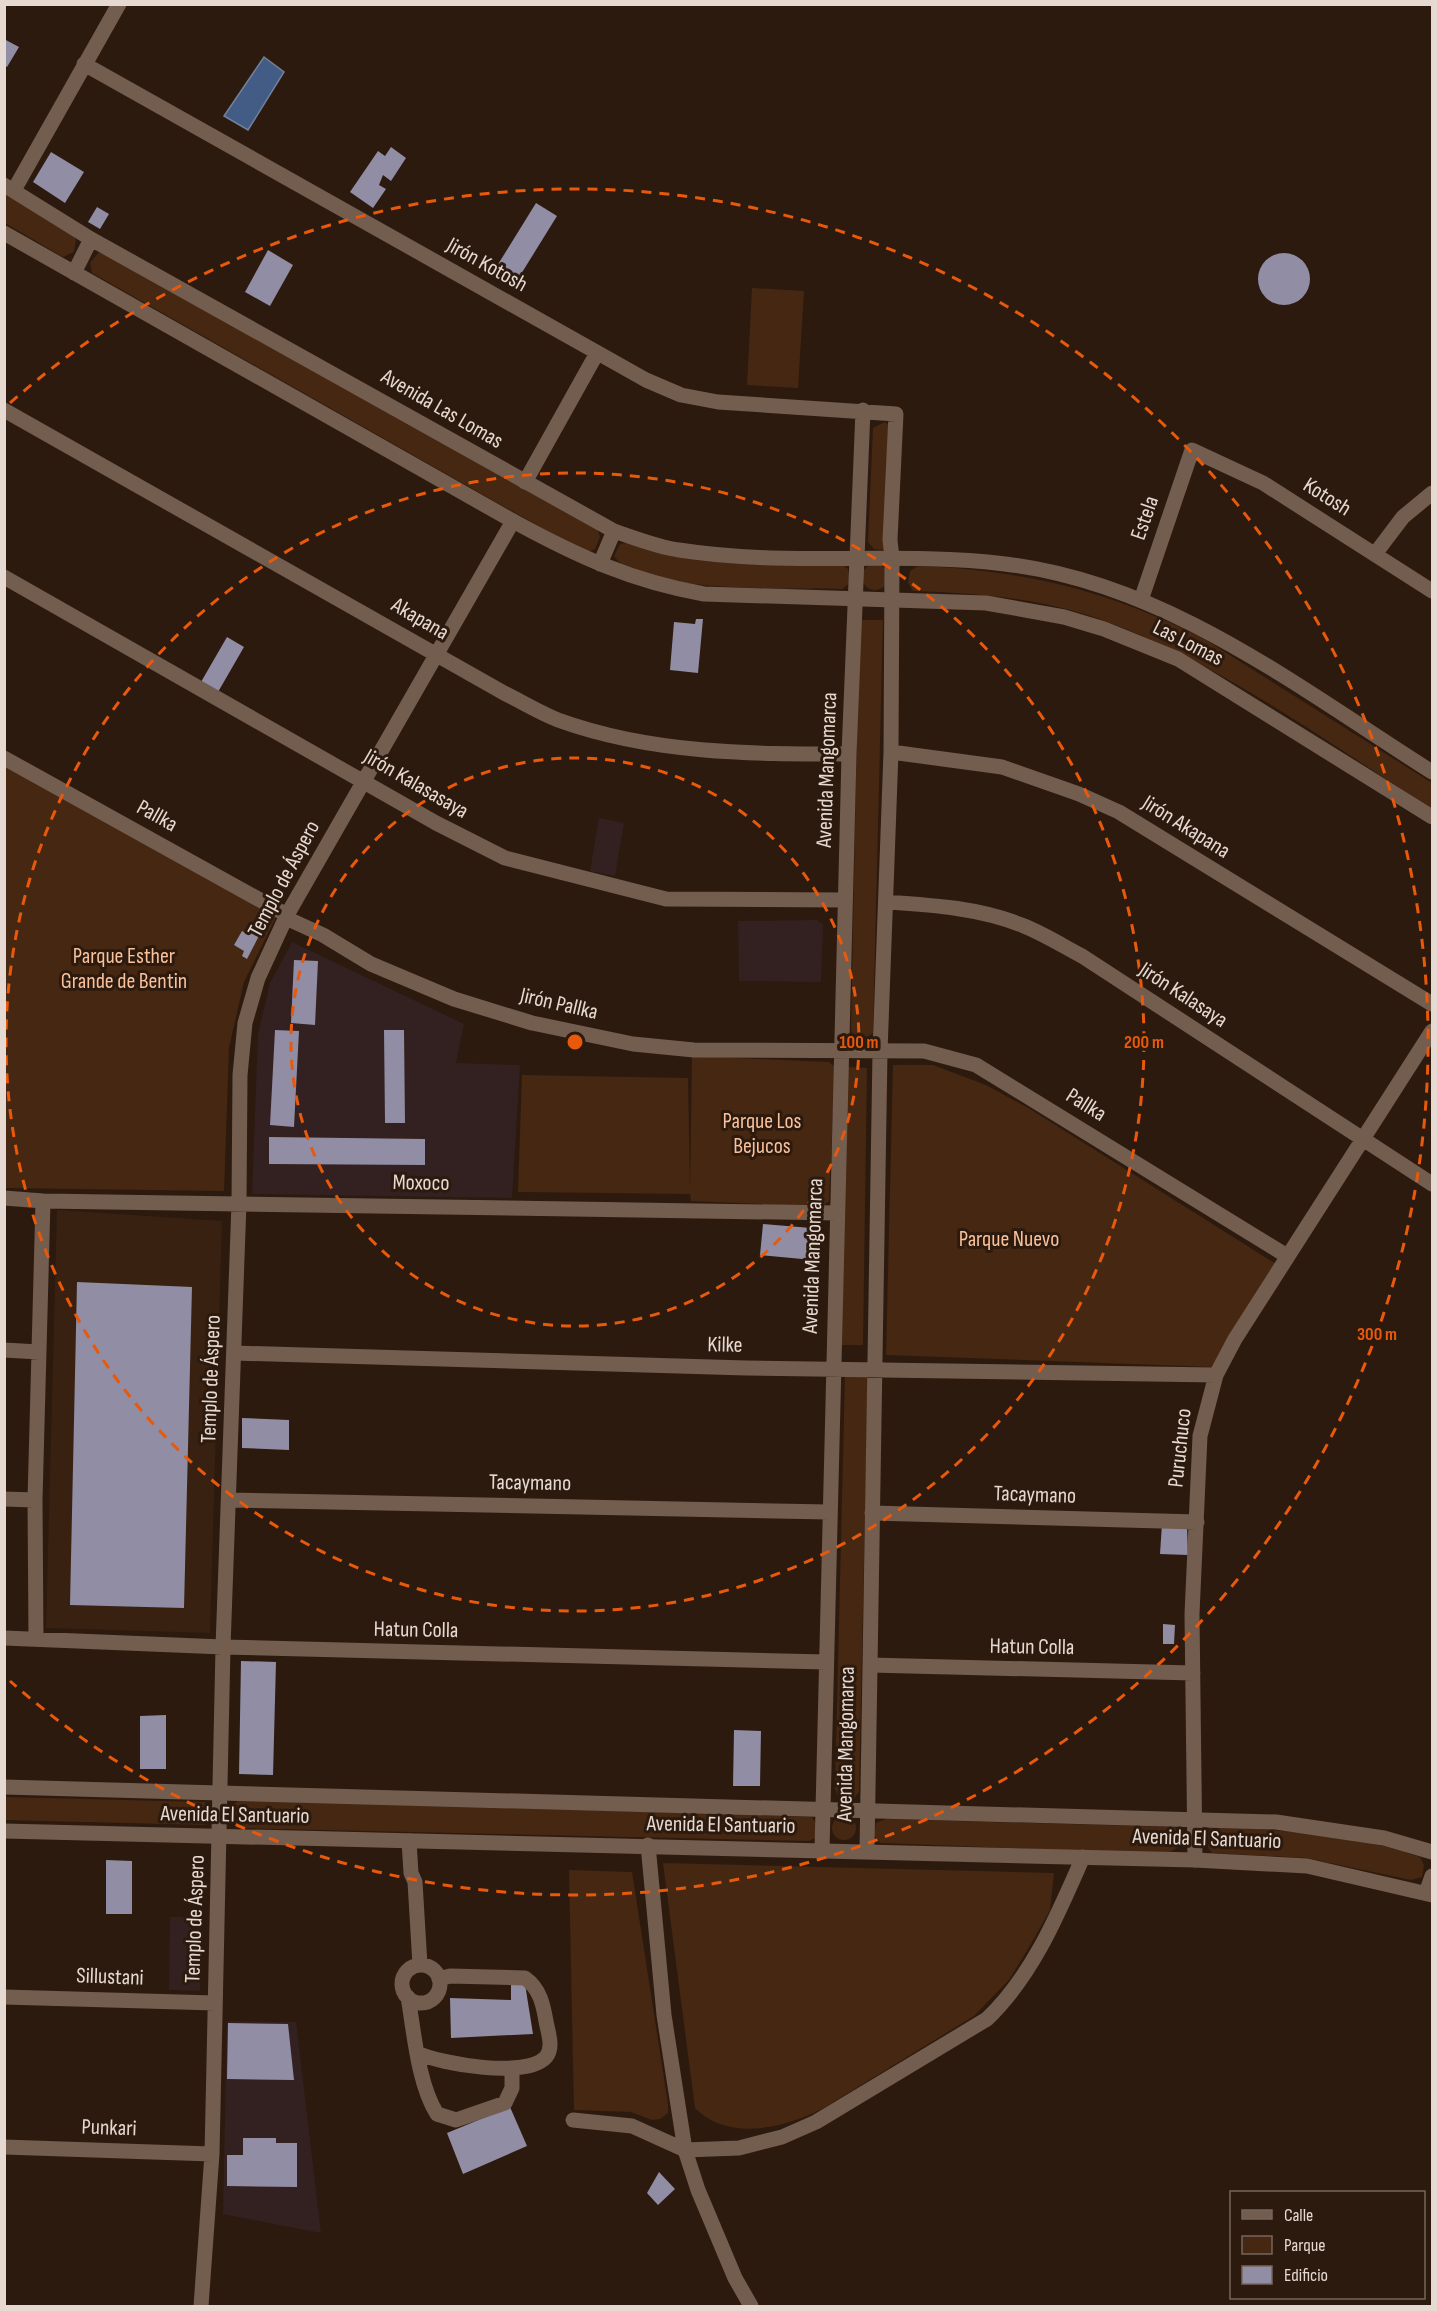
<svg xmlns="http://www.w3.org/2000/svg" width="1437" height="2311" font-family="'Sofia Sans Condensed',sans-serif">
  <rect width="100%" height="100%" fill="#2c1a0e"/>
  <!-- built -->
  <path fill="#382111" d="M57,1210L222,1221L210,1633L46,1628Z"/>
  <!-- education -->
  <path fill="#332020" d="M599,818L624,823L615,876L590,871Z
    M817,920L823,924L821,982L739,981L738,921Z
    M292,942L464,1024L456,1063L520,1065L512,1198L252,1194L258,1034L270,983Z
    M170,1917H201L200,1991L169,1990Z
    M227,2021L296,2022L321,2233L223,2214Z"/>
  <!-- green -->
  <path fill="#452712" d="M5,194L72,232L76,240L74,252L63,257L5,223Z
    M98,253H110L597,527L600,537L595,549L586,553L92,273L90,263Z
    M752,288L804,291L798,388L747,385Z
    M885,422L897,433L886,550L874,549L868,542L873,428Z
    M631,542L672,556L701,561L843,565L848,569L850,583L842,589C798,588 638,594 614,556L620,544Z
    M862 577a13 13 0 1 1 26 0a13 13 0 1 1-26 0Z
    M918,566C1025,570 1110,591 1206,640L1432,783V809C1327,742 1203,651 1084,614C1029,597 970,593 913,591L908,583L910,571Z
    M859,620H883L873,1033L866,1038H856L851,1031Z
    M4,766L277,915L244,982L229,1048L224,1191L5,1188Z
    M692,1056L829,1062L835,1067L829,1201L822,1207L691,1201L690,1194L518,1192L522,1075L688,1078L690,1188Z
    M893,1065H933L986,1085L1030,1109L1276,1264L1213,1367L886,1355Z
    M848,1067L867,1068L863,1345H841Z
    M845,1374L868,1376L859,1792L854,1798L840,1800L835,1789Z
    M5,1797L205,1802L211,1806L212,1819L206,1825L5,1820Z
    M243,1799L812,1817L816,1823L817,1837L809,1841L237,1828L232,1820V1804Z
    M832 1828a12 12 0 1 1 24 0a12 12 0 1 1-24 0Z
    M886,1819L1175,1827L1179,1832L1178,1847L1167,1854L880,1843L874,1835L876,1823Z
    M1213,1826C1283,1831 1353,1833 1420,1857L1424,1865L1422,1877L1411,1880L1306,1858L1212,1853L1207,1846L1205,1833Z
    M663,1863L1054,1873L1050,1910L1031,1944L1009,1980L974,2016L822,2109C784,2128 728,2142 695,2108Z
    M569,1870L632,1872L668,2104V2113L660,2119L652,2120L631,2112L574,2110Z"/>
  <!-- water -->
  <path fill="#425c85" stroke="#73829c" stroke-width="1.5" d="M264,57L284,72L248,130L224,116Z"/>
  <!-- building -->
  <path fill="#908da4" d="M4,39L19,47L7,67L4,65Z
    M391,147L406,158L391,181L383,175L379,185L386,189L373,208L350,192L378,151L385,156Z
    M51,152L84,172L65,203L33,182Z
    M536,203L557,216L513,287L492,274Z
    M97,207L109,214L100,229L88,222Z
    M268,250L293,265L270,306L245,292Z
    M1258 279a26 26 0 1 1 52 0a26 26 0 1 1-52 0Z
    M696,619H703L698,673L670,670L674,622L695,624Z
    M227,637L244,647L218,692L201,682Z
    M256,930L261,932L247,959L242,956L244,951L234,945L242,931L249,935Z
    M294,960L318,961L315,1025L291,1023Z
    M275,1030L299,1031L294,1127L270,1125Z
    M384,1030H404L405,1123H385Z
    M269,1137L425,1139V1165L269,1164Z
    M763,1224L811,1228L813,1260L760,1255Z
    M77,1282L192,1287L184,1608L70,1605Z
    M242,1418L289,1420V1450L242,1448Z
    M1162,1524L1187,1526L1188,1555L1160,1554Z
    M1163,1624L1175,1625L1174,1644H1163Z
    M241,1661L276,1662L273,1775L239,1774Z
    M166,1715V1769H140V1716Z
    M734,1730L761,1731L760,1786H733Z
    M106,1860L132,1861V1914H106Z
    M511,1982L525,1984L533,2034L451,2038L450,1998L511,2000Z
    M228,2023L288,2024L294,2080L227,2079Z
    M510,2107L527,2146L463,2174L447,2133Z
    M243,2138H276V2143H297V2187L227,2186V2155H243Z
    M659,2172L675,2189L658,2205L647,2193Z"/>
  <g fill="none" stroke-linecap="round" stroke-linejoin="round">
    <!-- street -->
    <path stroke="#725d4f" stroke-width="15" d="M84,64L646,380L681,395L718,402L896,414L890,540L892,558L891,752L880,1052L867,1851
      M14,190L119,4
      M4,410L504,693C522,702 540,713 558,720C652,754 750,754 849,754
      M525,482L597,353
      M1375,554L1403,517L1432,493
      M4,577L436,823L505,858L666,899L845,900
      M1141,600L1192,450L1263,483L1432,591
      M891,752L1002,767L1079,794L1119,812L1432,1004
      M4,758L287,915
      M886,902C932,905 981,908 1024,926C1044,934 1063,946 1082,956L1432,1184
      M286,918L323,935L371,964L454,999L532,1023L633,1044L694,1050L924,1051L976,1065L1287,1256
      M4,1198L43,1201L837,1213
      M4,1350L39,1352
      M234,1353L746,1368L1216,1375
      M4,1499L35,1500
      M230,1500L829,1512
      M872,1513L1197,1522
      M4,1638L223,1647L826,1662
      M36,1639L35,1500L43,1201
      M870,1665L1193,1673
      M409,1841L411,1873L415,1882L420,1965
      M648,1845L664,2015L685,2150L698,2190L735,2278L751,2306
      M822,1850L849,754L863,410
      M1195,1860L1192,1614L1200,1436L1216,1375L1235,1339L1432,1031
      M1426,1893L1432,1876
      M402 1984a19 19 0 1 1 38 0a19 19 0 1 1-38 0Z
      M4,1997L215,2003
      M408,1997C414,2032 418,2084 437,2114L456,2120L505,2103L512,2088V2069
      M417,2053C442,2064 526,2079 546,2057C554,2047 548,2033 546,2021C543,2004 540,1989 525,1978L450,1976L439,1979
      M573,2120L632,2126L685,2150L739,2148L782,2137L816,2122L987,2019C1033,1975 1058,1914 1083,1857
      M4,2147L212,2154
      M201,2306L212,2154L223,1647L239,1203L240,1075L245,1023L258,978L287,915L513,521"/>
    <!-- secondary -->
    <path stroke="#725d4f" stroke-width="15" d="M4,185L91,239L614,531C635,538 657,547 679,550C787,567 897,551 1005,564C1166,583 1299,688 1432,772
      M4,233L513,521C577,556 631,581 704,594L986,603L1064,617L1104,629L1178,659L1432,817
      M74,273L91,239
      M600,564L614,531
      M4,1787L1276,1822L1384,1838L1432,1852
      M4,1831L1195,1860L1307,1866L1432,1895"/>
  </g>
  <!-- distance rings -->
  <g fill="none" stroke="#e8590c" stroke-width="3" stroke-dasharray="10 8">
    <circle cx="575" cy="1042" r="284"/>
    <circle cx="575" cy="1042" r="569"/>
    <path d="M10 403A853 853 0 1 1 10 1681"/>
  </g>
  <g text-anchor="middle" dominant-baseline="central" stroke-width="6" stroke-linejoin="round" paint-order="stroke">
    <!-- street labels -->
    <g font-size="22" fill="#e5d9d1" stroke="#2c1a0e">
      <text transform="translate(487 265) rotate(29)">Jirón Kotosh</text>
      <text transform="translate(442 409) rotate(30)">Avenida Las Lomas</text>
      <text transform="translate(1327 497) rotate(32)">Kotosh</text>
      <text transform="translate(1145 518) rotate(-71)">Estela</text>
      <text transform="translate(420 619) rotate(30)">Akapana</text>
      <text transform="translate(1188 643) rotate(27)">Las Lomas</text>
      <text transform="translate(827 770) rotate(-88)">Avenida Mangomarca</text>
      <text transform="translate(416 784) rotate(30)">Jirón Kalasasaya</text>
      <text transform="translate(157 816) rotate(29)">Pallka</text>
      <text transform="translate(1186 827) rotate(32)">Jirón Akapana</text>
      <text transform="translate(284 879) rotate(-62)">Templo de Áspero</text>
      <text transform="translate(1183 995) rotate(33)">Jirón Kalasaya</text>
      <text transform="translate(559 1004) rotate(13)">Jirón Pallka</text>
      <text transform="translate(1086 1105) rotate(32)">Pallka</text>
      <text transform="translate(421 1183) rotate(1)">Moxoco</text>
      <text transform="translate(813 1256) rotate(-88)">Avenida Mangomarca</text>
      <text transform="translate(725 1345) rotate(1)">Kilke</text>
      <text transform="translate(211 1379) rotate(-88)">Templo de Áspero</text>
      <text transform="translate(1180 1448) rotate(-84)">Puruchuco</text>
      <text transform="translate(530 1483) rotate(1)">Tacaymano</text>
      <text transform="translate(1035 1495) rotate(2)">Tacaymano</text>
      <text transform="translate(416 1630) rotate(1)">Hatun Colla</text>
      <text transform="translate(1032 1647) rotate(1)">Hatun Colla</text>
      <text transform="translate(846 1744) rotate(-89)">Avenida Mangomarca</text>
      <text transform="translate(235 1815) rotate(1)">Avenida El Santuario</text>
      <text transform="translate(721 1825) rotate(1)">Avenida El Santuario</text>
      <text transform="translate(1207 1839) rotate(2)">Avenida El Santuario</text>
      <text transform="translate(195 1919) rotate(-88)">Templo de Áspero</text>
      <text transform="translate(110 1977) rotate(2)">Sillustani</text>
      <text transform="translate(109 2128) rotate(2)">Punkari</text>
    </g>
    <!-- park labels -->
    <g font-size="22" fill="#fac19b" stroke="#2c1a0e">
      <text x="124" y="956">Parque Esther<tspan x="124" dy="25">Grande de Bentin</tspan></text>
      <text x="762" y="1121">Parque Los<tspan x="762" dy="25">Bejucos</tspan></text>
      <text x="1009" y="1239">Parque Nuevo</text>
    </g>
  </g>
  <circle cx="575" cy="1042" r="9" fill="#e8590c" stroke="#2c1a0e" stroke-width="3"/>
  <g font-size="18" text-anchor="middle" font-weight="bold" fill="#e8590c" stroke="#2c1a0e" stroke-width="6" stroke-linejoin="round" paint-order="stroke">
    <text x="859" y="1048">100 m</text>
    <text x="1144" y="1048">200 m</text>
    <text x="1377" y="1340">300 m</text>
  </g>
  <!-- border -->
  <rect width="1437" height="2311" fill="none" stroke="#e5d9d1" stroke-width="12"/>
  <!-- legend -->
  <rect x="1230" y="2191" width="195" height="108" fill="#2c1a0e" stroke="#76665c" stroke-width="1.5"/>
  <rect x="1242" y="2210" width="30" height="9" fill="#725d4f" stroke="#76665c" stroke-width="1.5"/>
  <text x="1284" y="2221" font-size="18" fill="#e5d9d1">Calle</text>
  <rect x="1242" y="2236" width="30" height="18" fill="#452712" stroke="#76665c" stroke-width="1.5"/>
  <text x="1284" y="2251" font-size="18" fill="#e5d9d1">Parque</text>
  <rect x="1242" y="2266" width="30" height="18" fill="#908da4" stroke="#76665c" stroke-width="1.5"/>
  <text x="1284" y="2281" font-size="18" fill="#e5d9d1">Edificio</text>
</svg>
